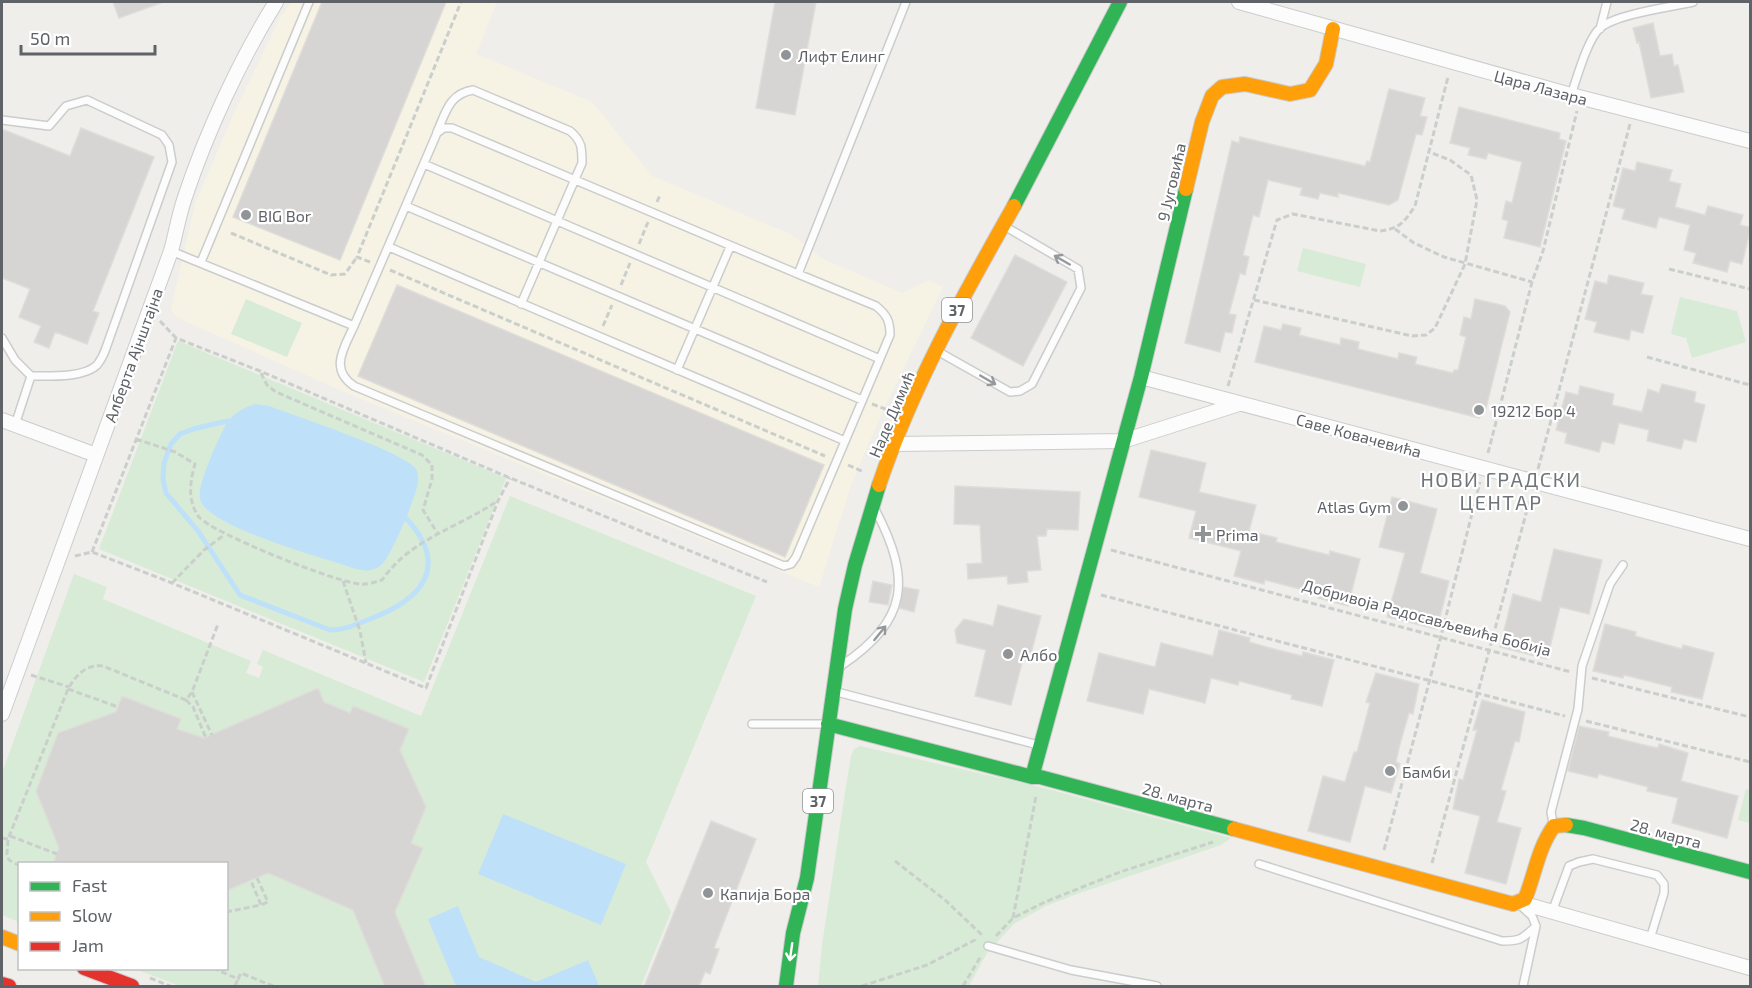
<svg xmlns="http://www.w3.org/2000/svg" width="1752" height="988" font-family="'Exo 2',sans-serif">
  <rect width="100%" height="100%" fill="#efeeea"/>
  <!-- commercial -->
  <path fill="#f7f3e4" d="M292,2H497L476,54L592,102L652,176L790,234L823,259L902,293L929,280L943,287L881,415L851,485L819,587L347,393L178,318L171,310L195,204L232,118L269,41L281,16Z"/>
  <!-- green -->
  <path fill="#d8ebd6" d="M1303,248L1366,264L1360,287L1297,271Z
    M1680,297L1737,311L1746,342L1692,358L1686,338L1671,334Z
    M246,299L302,323L287,357L231,334Z
    M178,341L506,478L424,682L99,549Z
    M510,496L756,596L646,862L671,912L641,986H180L135,969L226,968V864H20L19,922L2,915V773L74,574L107,587L103,599L251,661L246,673L259,678L263,667L257,664L263,650L421,716Z
    M860,746L1044,788L1231,838L1221,845L1077,894L1046,906L1015,923L987,953L969,986H818L822,945L846,786L851,756L854,749Z
    M1746,789L1750,790V823L1738,820Z"/>
  <!-- water -->
  <path fill="#bfe0f9" d="M255,404L269,406C293,415 405,452 416,469C418,472 418,478 418,482C417,494 391,558 381,565C371,574 358,570 347,566C317,556 214,528 201,502C196,491 208,465 212,454C225,428 225,414 255,404Z
    M503,814L626,864L601,925L478,874Z
    M458,906L479,957L536,982L588,960L599,986H461L455,984L428,919Z"/>
  <g fill="none" stroke-linecap="round" stroke-linejoin="round">
    <!-- stream -->
    <path stroke="#bfe0f9" stroke-width="5" d="M228,421L193,429L180,434L171,444L164,463L163,479L166,493L198,531L240,595L330,630C345,630 357,624 370,619C423,599 451,566 405,517"/>
  </g>
  <!-- building -->
  <path fill="#d6d5d3" stroke="#deddd9" stroke-width="1.5" d="M113,2H160L161,3L119,18Z
    M322,2H446L340,260L233,217Z
    M775,2H816L795,115L756,108Z
    M1653,23L1660,56L1672,54L1674,66L1678,65L1684,92L1651,98L1639,42L1637,43L1633,28Z
    M1389,89L1425,98L1420,116L1427,117L1422,135L1416,134L1398,200L1389,205L1338,193V197L1320,193L1318,199L1300,195L1302,188L1268,180L1259,217L1253,215L1243,255L1249,257L1245,275L1240,273L1229,314L1236,315L1232,333L1225,332L1220,352L1185,343L1232,141L1239,143L1240,137L1365,166L1367,161L1370,162Z
    M1459,107L1560,133L1559,139L1566,141L1540,247L1504,238L1508,221L1502,219L1506,201L1512,203L1522,162L1488,153L1486,159L1468,155L1470,148L1450,143Z
    M81,128L154,157L93,311L99,313L87,344L55,332L49,348L34,342L41,326L19,317L30,289L2,278V129L70,156Z
    M1637,162L1672,170L1669,181L1681,184L1675,207L1705,215L1708,206L1743,215L1740,225L1750,227V231L1742,264L1730,261L1727,272L1693,263L1696,253L1684,250L1690,225L1659,217L1656,228L1622,219L1625,209L1613,206L1623,168L1635,171Z
    M1015,255L1067,282L1023,366L971,338Z
    M1609,275L1644,283L1641,294L1653,296L1643,333L1631,330L1629,340L1594,332L1597,322L1585,319L1595,281L1607,284Z
    M397,285L824,465L785,557L358,376Z
    M1475,299L1505,306L1510,312L1485,412L1479,418L1255,362L1264,326L1281,330L1283,324L1301,328L1299,335L1340,345L1341,338L1359,342L1358,349L1398,359L1399,353L1417,357L1415,364L1453,373L1454,370H1458L1466,337L1460,335L1464,317L1471,319Z
    M1662,384L1696,392L1694,402L1705,405L1696,442L1684,439L1681,449L1647,441L1649,430L1619,423L1614,444L1602,441L1599,452L1565,443L1567,433L1556,430L1566,392L1578,395L1580,386L1614,394L1612,405L1642,412L1648,389L1659,393Z
    M1151,450L1206,463L1199,492L1256,505L1249,531L1277,538L1276,542L1329,555L1330,551L1360,559L1348,606L1318,598L1319,594L1296,588L1265,580L1264,584L1234,576L1241,551L1189,538L1196,511L1139,497Z
    M955,486L1080,492L1078,530L1047,529L1046,536H1037L1041,570L1027,571L1028,582L1008,584L1007,576L968,579L967,564L982,563L980,525L954,524Z
    M1392,497L1437,509L1420,573L1449,581L1437,629L1387,617L1405,553L1379,547Z
    M1554,549L1602,560L1589,614L1560,607L1547,659L1500,647L1513,594L1541,602Z
    M873,581L892,585L888,605L869,602Z
    M903,587L919,590L914,612L899,608Z
    M998,605L1041,616L1029,661L1023,659L1011,705L975,696L986,650L957,643L955,630L964,619L993,626Z
    M1605,624L1636,632L1635,636L1682,649L1683,645L1714,653L1702,699L1671,692L1672,687L1624,675L1623,678L1593,671Z
    M1219,630L1250,638L1249,642L1274,649L1302,656L1303,652L1334,660L1322,706L1291,699L1292,695L1239,681L1238,685L1211,678L1205,703L1149,689L1143,714L1087,701L1099,653L1155,667L1161,643L1213,656Z
    M1376,673L1419,684L1413,714L1409,713L1400,744L1396,762L1400,764L1391,793L1365,786L1350,842L1308,831L1323,776L1345,782L1354,752H1357L1370,703L1366,702Z
    M318,688L324,702L350,713L353,706L409,729L400,750L426,807L411,843L423,848L395,912L426,987H385L353,910L268,873L226,891V864H53L59,848L36,791L58,733L116,712L122,696L181,719L177,729L204,738Z
    M1482,700L1525,712L1519,742L1515,741L1501,790L1506,791L1497,822L1521,828L1506,884L1465,873L1480,816L1453,809L1459,779L1463,780L1477,730H1473Z
    M1579,726L1609,732L1608,736L1640,744L1658,748L1659,744L1688,753L1681,781L1738,796L1727,838L1672,823L1678,798L1647,791L1648,787L1599,774L1597,778L1568,771Z
    M711,821L756,839L714,948L719,949L710,974L705,972L699,987H644Z"/>
  <g fill="none" stroke-linecap="round" stroke-linejoin="round">
    <!-- lane casing -->
    <g stroke="#cbcccc" stroke-width="10">
      <path id="lane" d="M1600,29L1607,2
        M1571,95C1577,78 1587,40 1600,28C1616,14 1671,7 1693,2
        M2,120L49,126L66,106L87,100L162,135L169,145L172,162L106,348C104,354 101,360 97,365C84,378 48,376 31,376L15,360L2,338
        M437,132C446,112 449,94 473,90L570,131C582,141 582,148 582,163L521,304
        M424,164L880,359
        M406,206L862,400
        M389,247L845,441
        M171,251L354,326L437,133L444,128H452L798,274L906,2
        M201,262L309,2
        M354,326C344,348 329,369 354,386L784,566L791,564L796,557L890,335C890,321 887,315 876,306L798,274
        M939,352L1010,392L1020,391L1032,384L1081,288L1078,269L1006,227
        M677,370L730,247
        M15,425L31,376
        M842,665C909,620 911,579 876,511
        M837,692L1038,745
        M752,724H825
        M1553,823L1551,812L1578,709L1582,666L1610,584L1623,565
        M1259,864L1502,941C1521,941 1522,939 1536,926
        M1521,906L1532,916L1536,926L1523,986
        M1552,912L1569,866L1579,862L1593,859L1657,875L1664,884V893L1650,939
        M988,946L1071,970L1157,986"/>
    </g>
    <!-- street casing -->
    <g stroke="#cbcccc" stroke-width="16">
      <path id="street" d="M1239,2L1571,95L1750,141
        M1141,377L1750,539
        M2,420L96,455
        M895,444L1123,441L1239,404
        M2,714L171,251C176,233 179,214 185,197C207,131 240,60 276,2
        M1518,902L1750,968"/>
    </g>
    <!-- fast casing -->
    <g stroke="#cacacb" stroke-width="16">
      <path id="fast" d="M1014,206L1120,2
        M828,724L1032,777H1040L1234,829
        M1032,777L1141,377L1186,189
        M1566,825L1584,828L1750,872
        M786,986L793,933L807,878L845,609L855,565L879,485"/>
    </g>
    <!-- slow casing -->
    <g stroke="#cacacb" stroke-width="16">
      <path id="slow" d="M1186,189L1202,122L1212,96L1222,87L1245,84L1290,94L1310,90L1326,64L1333,29
        M879,485C912,387 963,296 1014,206
        M1234,829L1513,904L1525,899C1535,874 1538,848 1554,826L1566,825
        M2,937L20,944"/>
    </g>
    <!-- jam casing -->
    <g stroke="#cacacb" stroke-width="16">
      <path id="jam" d="M84,968L132,986
        M2,984L9,986"/>
    </g>
    <!-- path -->
    <path stroke="#cacfcc" stroke-width="3" stroke-dasharray="6 3" stroke-linecap="butt" d="M657,202L660,195
      M1395,229L1414,243L1444,257L1532,282
      M231,233L331,275L345,274L357,257
      M639,244L648,222
      M370,262L357,257L461,2
      M1669,269L1750,289
      M390,270L825,456
      M621,285L630,263
      M1254,300L1412,336L1426,335L1435,328L1465,264L1477,200L1471,175L1450,160L1429,152
      M160,321L176,338
      M603,326L612,305
      M1647,357L1750,385
      M261,373L267,385L276,392L422,455L432,465V479L423,510L438,534
      M1228,386L1277,220L1293,214L1380,231C1401,228 1404,222 1415,206L1448,77
      M872,404L888,410
      M136,439L175,452L195,464C190,481 187,501 199,517C214,534 335,582 360,584C367,585 375,582 382,580C411,539 455,529 496,502
      M1488,453L1532,282L1543,251L1577,111
      M848,465L864,472
      M1538,469L1630,124
      M1111,550L1571,672
      M92,552L176,338L260,371L510,478L767,582
      M75,556L92,552L172,583L426,688L498,501L510,478
      M343,581L360,631L366,663
      M172,583L204,550L224,535
      M1101,595L1565,716
      M31,675L69,687
      M1592,678L1750,717
      M68,689L118,707
      M192,692L212,735
      M186,700L193,707L206,738
      M1586,721L1750,762
      M10,836L57,854
      M2,838L8,839
      M1384,850L1430,679L1480,482
      M895,861L945,900L982,935
      M1432,863L1531,495
      M20,866L9,860L7,854L8,839L68,689C76,675 86,664 103,666L186,700L192,692L218,624
      M257,878L268,902L261,905
      M226,912L261,905L251,881
      M1013,918L1036,796
      M996,936L1013,918L1045,902L1120,872L1213,842
      M213,968L238,979L241,973L273,986
      M150,978L170,986
      M235,986L238,979
      M862,986L927,965L977,939
      M963,986L981,956"/>
    <!-- lane -->
    <use href="#lane" stroke="#fdfcfc" stroke-width="7"/>
    <!-- street -->
    <use href="#street" stroke="#fdfcfc" stroke-width="14"/>
    <!-- fast -->
    <use href="#fast" stroke="#30b455" stroke-width="14"/>
    <!-- slow -->
    <use href="#slow" stroke="#ff9f0a" stroke-width="14"/>
    <!-- jam -->
    <use href="#jam" stroke="#e5322d" stroke-width="14"/>
  </g>
  <!-- one-way arrows -->
  <defs><path id="oneway-shaft" d="M-6 0H5M1.5-3L5.5 0L1.5 3" fill="none" stroke-width="1.6" stroke-linecap="round" stroke-linejoin="round" transform="scale(1.5)"/></defs>
  <g stroke="#96999c">
    <use href="#oneway-shaft" transform="translate(1062 260) rotate(-150)"/>
    <use href="#oneway-shaft" transform="translate(988 380) rotate(30)"/>
    <use href="#oneway-shaft" transform="translate(880 633) rotate(-51)"/>
  </g>
  <use stroke="#fff" href="#oneway-shaft" transform="translate(791 952) rotate(98)"/>
  <!-- markers -->
  <g fill="#919496" stroke="#fff" stroke-width="2">
    <circle cx="786" cy="55" r="6"/>
    <circle cx="246" cy="215" r="6"/>
    <circle cx="1479" cy="410" r="6"/>
    <circle cx="1403" cy="506" r="6"/>
    <path d="M1200 525h6v6h6v6h-6v6h-6v-6h-6v-6h6z"/>
    <circle cx="1008" cy="654" r="6"/>
    <circle cx="1390" cy="771" r="6"/>
    <circle cx="708" cy="893" r="6"/>
  </g>
  <g text-anchor="middle" dominant-baseline="central" stroke-width="4.5" stroke-linejoin="round" paint-order="stroke">
    <!-- shield labels -->
    <g fill="#fff" stroke="#8f9295" stroke-width="1.5">
      <rect x="942" y="298" width="30" height="24" rx="4.5"/>
      <rect x="803" y="789" width="30" height="24" rx="4.5"/>
    </g>
    <g font-size="15" font-weight="bold" fill="#5f6368">
      <text x="957" y="310">37</text>
      <text x="818" y="801">37</text>
    </g>
    <!-- poi labels -->
    <g font-size="16" fill="#5f6368" stroke="#fff" text-anchor="start">
      <text x="798" y="55">Лифт Елинг</text>
      <text x="258" y="215">BIG Bor</text>
      <text x="1491" y="410">19212 Бор 4</text>
      <text x="1391" y="506" text-anchor="end">Atlas Gym</text>
      <text x="1216" y="534">Prima</text>
      <text x="1020" y="654">Албо</text>
      <text x="1402" y="771">Бамби</text>
      <text x="720" y="893">Капија Бора</text>
    </g>
    <!-- street labels -->
    <g font-size="16" fill="#5f6368" stroke="#fff">
      <text transform="translate(1541 87) rotate(15)">Цара Лазара</text>
      <text transform="translate(1171 182) rotate(-77)">9 Југовића</text>
      <text transform="translate(133 355) rotate(-70)">Алберта Ајнштајна</text>
      <text transform="translate(891 414) rotate(-67)">Наде Димић</text>
      <text transform="translate(1359 435) rotate(15)">Саве Ковачевића</text>
      <text transform="translate(1427 617) rotate(15)">Добривоја Радосављевића Бобија</text>
      <text transform="translate(1178 797) rotate(15)">28. марта</text>
      <text transform="translate(1666 833) rotate(15)">28. марта</text>
    </g>
    <!-- quarter labels -->
    <g font-size="20" letter-spacing="1.5" fill="#70757a" stroke="#fff">
      <text x="1501" y="479">НОВИ ГРАДСКИ<tspan x="1501" dy="23">ЦЕНТАР</tspan></text>
    </g>
  </g>
  <!-- border -->
  <rect width="1752" height="988" fill="none" stroke="#5f6368" stroke-width="6"/>
  <!-- legend -->
  <rect x="18" y="862" width="210" height="108" fill="#ffffff" stroke="#bfc1c3" stroke-width="1.5"/>
  <rect x="30" y="882" width="30" height="9" fill="#30b455" stroke="#bfc1c3" stroke-width="1.5"/>
  <text x="72" y="892" font-size="18" fill="#5f6368">Fast</text>
  <rect x="30" y="912" width="30" height="9" fill="#ff9f0a" stroke="#bfc1c3" stroke-width="1.5"/>
  <text x="72" y="922" font-size="18" fill="#5f6368">Slow</text>
  <rect x="30" y="942" width="30" height="9" fill="#e5322d" stroke="#bfc1c3" stroke-width="1.5"/>
  <text x="72" y="952" font-size="18" fill="#5f6368">Jam</text>
  <!-- scale -->
  <path d="M21 45v9h134v-9" fill="none" stroke="#5f6368" stroke-width="3"/>
  <text x="30" y="45" font-size="18" fill="#5f6368" stroke="#ffffff" stroke-width="4.5" paint-order="stroke">50 m</text>
</svg>
